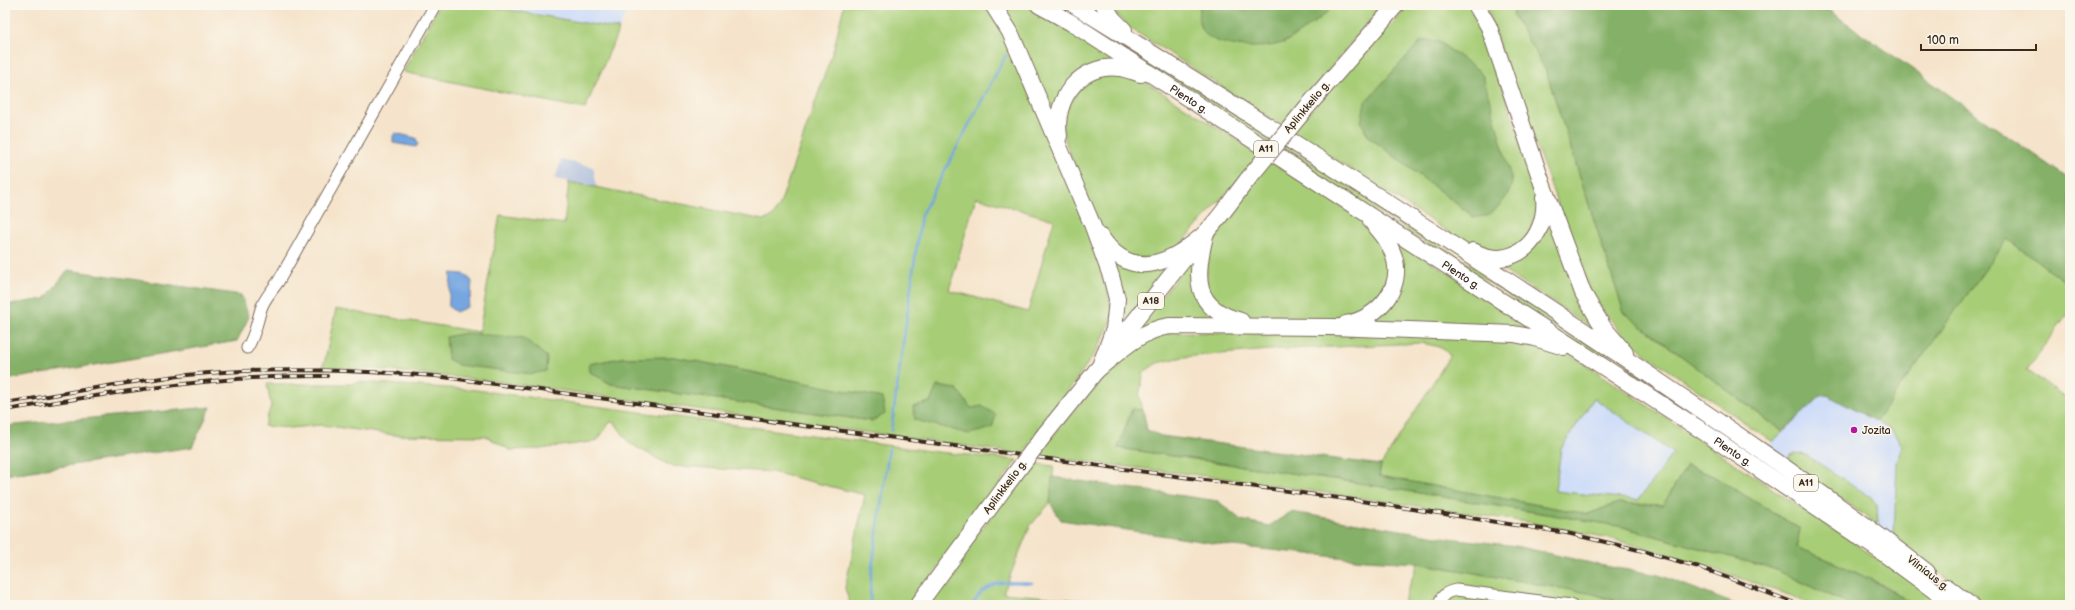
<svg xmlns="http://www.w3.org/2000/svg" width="2075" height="610" font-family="'Balsamiq Sans',sans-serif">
  <rect width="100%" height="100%" fill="#fbf7ec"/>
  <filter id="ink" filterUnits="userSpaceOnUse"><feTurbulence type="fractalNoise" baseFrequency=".025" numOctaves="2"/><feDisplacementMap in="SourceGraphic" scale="8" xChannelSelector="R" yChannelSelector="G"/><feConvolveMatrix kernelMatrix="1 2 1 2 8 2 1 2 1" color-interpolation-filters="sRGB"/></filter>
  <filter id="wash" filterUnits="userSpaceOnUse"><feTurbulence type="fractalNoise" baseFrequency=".012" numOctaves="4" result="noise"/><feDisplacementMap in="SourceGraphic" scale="16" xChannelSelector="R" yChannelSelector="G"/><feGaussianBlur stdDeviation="0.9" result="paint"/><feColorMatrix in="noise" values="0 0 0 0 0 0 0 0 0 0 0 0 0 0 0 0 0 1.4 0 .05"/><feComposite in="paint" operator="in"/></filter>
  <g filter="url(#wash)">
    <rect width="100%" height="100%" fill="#f5e4cb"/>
    <!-- built -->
    <path fill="#ccdbf9" d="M481,5H629L619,29Z
      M1827,395L1891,430L1902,445L1897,463L1894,536L1790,462L1770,445L1821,396Z
      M1594,398L1673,453L1638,500L1555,492L1561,449Z"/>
    <!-- industrial -->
    <path fill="#b8c5de" d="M561,160L593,167L597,187L555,179Z"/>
    <!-- green -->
    <path fill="#a7cd77" stroke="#717c4a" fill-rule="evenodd" d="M439,5H481L619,29L585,109L403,72Z
      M844,5H991L1099,253L1113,316L1098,349L1023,454L493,381L373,369L322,368L325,360L336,309L479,332L500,215L564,224L569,182L764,220L772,217L779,207L834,48ZM976,197L1054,220L1028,312L949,290ZM675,357L882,398L871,421L611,384L590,372L589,364L621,358ZM930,402L971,408L913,407Z
      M999,5H1025L1124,64L1098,65L1053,122Z
      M1050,5H1067L1572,330L1763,459L1860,533L1491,284Z
      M1108,5H1200V26L1284,43L1337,5H1383L1296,109L1306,116L1410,5H1471L1476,11L1541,200L1528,240L1502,253L1472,247L1127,26ZM1364,130L1474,217L1369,137Z
      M1487,5H1516L1513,14L1546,71L1624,313L1783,432L1773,442L1650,357L1622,334L1591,295L1493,28Z
      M1133,74L1367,223L1391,258L1387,295L1349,320L1262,319L1243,318L1228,314L1206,293L1208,247L1217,231L1237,181L1182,243L1159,258H1130L1108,241L1097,221L1067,146L1062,127V116L1088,76Z
      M1550,214L1603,335L1489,261L1503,262Z
      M1389,235L1549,337L1366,324L1389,305Z
      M2007,239L2070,285V311L2027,370L2070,402V605H1978L1894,536L1897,463L1902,445L1891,430L1876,421Z
      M1196,253L1194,271L1224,322L1135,331Z
      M1110,255L1176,260L1118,333Z
      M1158,332L1489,335L1570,354L1947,605H1914L1887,587L1831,561L1796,547L1800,529L1713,476L1687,465L1663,505L1618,503L1588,514L1379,476L1381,465L1450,356C1444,346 1431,345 1420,343L1270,350L1183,357L1157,363L1144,372L1139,395L1143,410L1132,409L1118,448L1352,482L1619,526L1774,569L1851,605H1811L1792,596L1703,565L1609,538L1527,522L1223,478L1037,456L1112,364ZM1594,398L1673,453L1638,500L1555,491L1561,449Z
      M358,382L476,390L937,452L1017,460L911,605H850L845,588L865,495L772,472L671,466L629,443L615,423L610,422L597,441L540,449L510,450L486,436L393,435L322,425L290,428L264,426L271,406L267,384H351Z
      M1796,453L1806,455L1871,497L1877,505L1878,523H1875L1790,462L1789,456Z
      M1031,463L1054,466L1050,503L1030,526L1003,593L1134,605H925Z
      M1418,563L1594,594L1624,605H1402Z"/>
    <!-- forest -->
    <path fill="#85b068" stroke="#606d43" d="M1200,5H1337C1320,17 1303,33 1284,42C1267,51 1207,49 1200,26C1198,20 1200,11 1200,5Z
      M1516,5H1821L2070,180V285L2007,239L1876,421L1827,395L1821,396L1783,432L1624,313L1546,71L1513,14Z
      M1427,40L1438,41L1478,70L1483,76L1512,181C1511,194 1500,207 1489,214C1485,217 1478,217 1474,217L1369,137L1361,122L1365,102L1420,42Z
      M68,270L241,295L249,317L237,341L5,380V305L45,299Z
      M465,333L524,338L547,357L546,371L532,374L458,365L448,359L446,337Z
      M675,357L882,398L885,414L872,421L611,384L590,372L589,364L621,358Z
      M937,386L957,389L971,408L982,406L996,415L992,428L969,434L915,420L913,407L930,402Z
      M211,407L192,447L5,475V426Z
      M1132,409L1143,410L1147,430L1161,436L1381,465L1379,476L1588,514L1618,503L1663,505L1687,465L1713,476L1800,529L1796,547C1837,563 1877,580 1914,605H1851L1774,569L1619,526L1352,482L1118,448Z
      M1052,477L1218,501L1241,520L1269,526L1291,512L1449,538L1516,546L1604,566L1659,575L1737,605H1630L1594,594L1418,563L1365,560L1233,546L1061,520L1050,503Z"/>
    <!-- water -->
    <path fill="#75a6e0" stroke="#58687f" d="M395,133L416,138L418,144L416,147L393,143V136Z
      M451,273L464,274L472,281L471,295L467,307L456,312L449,307C448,301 451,281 451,273Z"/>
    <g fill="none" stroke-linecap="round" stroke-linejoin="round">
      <!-- stream -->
      <path stroke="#75a6e0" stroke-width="2.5" d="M891,431L921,215L1006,55
        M870,605L871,575L889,449
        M972,605C989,578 1003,582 1032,583"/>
    </g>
  </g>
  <g filter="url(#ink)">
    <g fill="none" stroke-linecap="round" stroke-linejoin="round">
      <!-- minor casing -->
      <g stroke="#7c6b5b" stroke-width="13">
        <path id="minor" d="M247,348C256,335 257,320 262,306C266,297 272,290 278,282L435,5
          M1438,605C1442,595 1446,592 1456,590L1571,605"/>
      </g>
      <!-- highway casing -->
      <g stroke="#7c6b5b" stroke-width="18">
        <g id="highway">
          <path d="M993,5L1010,32L1092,224L1111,276L1117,299L1114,329L1100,366L1045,434"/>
          <path id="s1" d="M1039,5L1070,22L1701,430L1879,550L1954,605"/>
          <path d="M1074,5C1241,108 1406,213 1569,321C1690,402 1812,483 1927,572"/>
          <path d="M1104,5L1113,19L1124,30"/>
          <path d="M1476,5L1489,27L1543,186L1583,293L1603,327L1625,353"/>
          <path d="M1307,107L1396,5"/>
          <path d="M1059,136C1053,99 1080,63 1120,68C1127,69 1134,72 1141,74"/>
          <path d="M1205,236C1195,276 1192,309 1241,321"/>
          <path d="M1101,237C1130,281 1168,265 1202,236C1216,224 1235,195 1248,179"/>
          <path d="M1473,251C1513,273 1548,239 1544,197"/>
          <path d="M1346,324C1380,318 1408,284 1391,249C1387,238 1379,230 1371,221"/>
          <path d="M1114,347L1192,249"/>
          <path d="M1096,371C1119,352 1140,330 1170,326L1332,327L1514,334L1535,338L1564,347"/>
          <path d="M1947,587L1970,605"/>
          <path d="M918,605L1005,487"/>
        </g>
      </g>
      <!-- minor -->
      <use href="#minor" stroke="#fff" stroke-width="11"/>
      <!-- highway -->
      <use href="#highway" stroke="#fff" stroke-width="16"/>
      <!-- rail casing -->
      <g stroke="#3b2a1e" stroke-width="4">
        <path id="rail" d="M5,403C69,393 133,380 197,374C277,367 356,370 436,376L1361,501L1567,533L1643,551L1699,567L1800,605
          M5,410C112,393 218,375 327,376"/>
      </g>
      <!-- rail -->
      <use href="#rail" stroke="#fbf7ec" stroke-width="2.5" stroke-dasharray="8" stroke-linecap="butt"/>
      <!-- highway-bridge casing -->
      <g stroke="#7c6b5b" stroke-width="18" stroke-linecap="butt">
        <path id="highway-bridge" d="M1248,179L1307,107
          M1005,487L1045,434"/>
      </g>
      <!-- highway-bridge -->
      <use href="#highway-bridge" stroke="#fff" stroke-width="16"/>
    </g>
  </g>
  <!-- markers -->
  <circle fill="#b5179e" stroke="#fbf7ec" stroke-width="1.5" cx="1854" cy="430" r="4"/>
  <g text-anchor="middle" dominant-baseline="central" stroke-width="3" stroke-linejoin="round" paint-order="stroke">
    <!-- shield labels -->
    <g fill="#fbf7ec" stroke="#75685c" stroke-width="1">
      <rect x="1254" y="141" width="24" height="16" rx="3"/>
      <rect x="1138" y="293" width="26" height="16" rx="3"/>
      <rect x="1794" y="475" width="24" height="16" rx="3"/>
    </g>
    <g font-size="10" font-weight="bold" fill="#3b2a1e">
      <text x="1266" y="149">A11</text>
      <text x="1151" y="301">A18</text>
      <text x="1806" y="483">A11</text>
    </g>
    <!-- street labels -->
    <g font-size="11" fill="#3b2a1e" stroke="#fbf7ec">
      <text stroke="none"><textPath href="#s1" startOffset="177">Plento g.</textPath></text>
      <text transform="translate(1307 107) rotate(-50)">Aplinkkelio g.</text>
      <text stroke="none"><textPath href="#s1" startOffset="501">Plento g.</textPath></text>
      <text stroke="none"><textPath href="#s1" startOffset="825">Plento g.</textPath></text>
      <text transform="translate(1005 487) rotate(-53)">Aplinkkelio g.</text>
      <text transform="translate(1928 573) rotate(38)">Vilniaus g.</text>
    </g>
    <!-- poi labels -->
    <g font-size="11" fill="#3b2a1e" stroke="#fbf7ec" text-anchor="start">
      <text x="1862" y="430">Jozita</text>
    </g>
  </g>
  <!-- margin -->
  <rect width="2075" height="610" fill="none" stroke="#fbf7ec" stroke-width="20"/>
  <!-- scale -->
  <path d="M1921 44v6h115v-6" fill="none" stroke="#3b2a1e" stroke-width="2"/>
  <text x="1927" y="44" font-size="12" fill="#3b2a1e" stroke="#fbf7ec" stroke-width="3" paint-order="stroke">100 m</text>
</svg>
